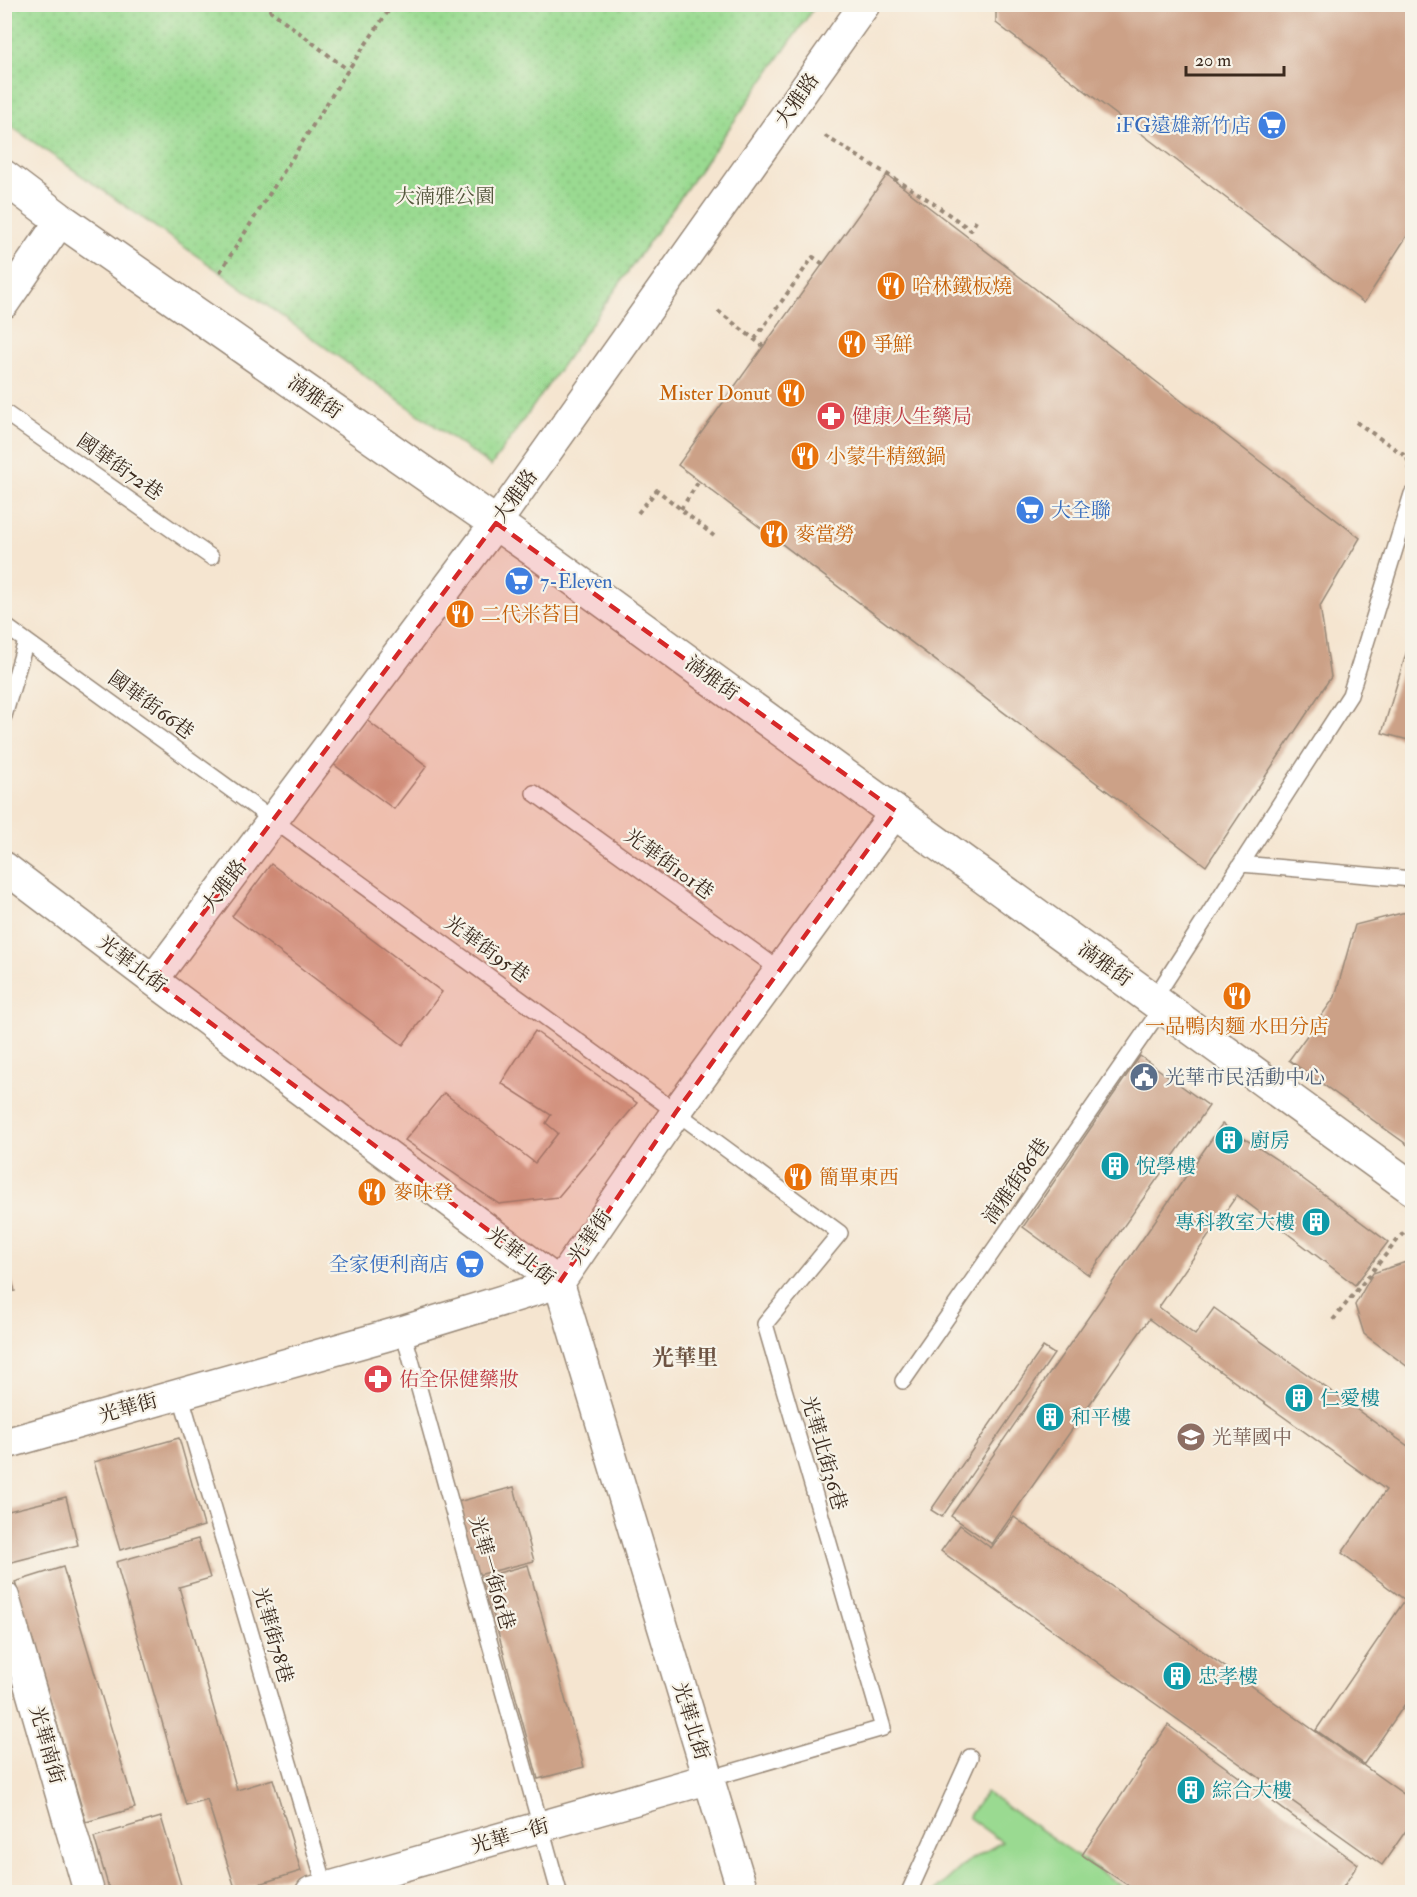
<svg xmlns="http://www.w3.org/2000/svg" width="1417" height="1897" font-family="'IM FELL Double Pica','Noto Serif TC',serif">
  <defs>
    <pattern id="green-dots" width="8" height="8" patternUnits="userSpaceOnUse" patternTransform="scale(1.5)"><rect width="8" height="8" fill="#9ada91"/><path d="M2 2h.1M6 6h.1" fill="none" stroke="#86bb7d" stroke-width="1.8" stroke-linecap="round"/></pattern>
  </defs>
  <rect width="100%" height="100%" fill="#f7f3e8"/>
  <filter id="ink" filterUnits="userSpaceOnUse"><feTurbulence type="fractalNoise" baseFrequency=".0167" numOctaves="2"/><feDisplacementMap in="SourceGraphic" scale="12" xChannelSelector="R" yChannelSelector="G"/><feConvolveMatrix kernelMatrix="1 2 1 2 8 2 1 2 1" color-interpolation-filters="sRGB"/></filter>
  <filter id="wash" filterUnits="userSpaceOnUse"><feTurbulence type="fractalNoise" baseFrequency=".008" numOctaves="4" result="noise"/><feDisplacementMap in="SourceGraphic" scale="24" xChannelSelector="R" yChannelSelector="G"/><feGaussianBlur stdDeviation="1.35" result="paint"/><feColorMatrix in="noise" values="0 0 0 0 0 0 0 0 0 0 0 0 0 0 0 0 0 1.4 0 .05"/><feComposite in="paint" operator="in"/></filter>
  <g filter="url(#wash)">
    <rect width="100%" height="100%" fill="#f5e5d0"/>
    <!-- green -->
    <path fill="url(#green-dots)" stroke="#6a8258" stroke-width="1.5" d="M4,5L5,4L816,5L491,466L220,272L5,122Z"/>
    <!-- pitch -->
    <path fill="#9ada91" stroke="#6a8258" stroke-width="1.5" d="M986,1792L1130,1892H934L968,1861L1002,1842L968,1817Z"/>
    <g id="blocks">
      <!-- building -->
      <path fill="#cca187" d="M996,4H1412V228L1364,303L996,23Z
        M887,175L1360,538L1320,606L1331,677L1206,866L678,465Z
        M1412,634V741L1382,733Z
        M365,719L427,766L394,809L332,763Z
        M271,864L442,992L403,1045L232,916Z
        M1412,912V1148L1289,1060L1335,997L1355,925L1402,913Z
        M535,1031L637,1103L558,1197L499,1204L405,1140L444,1093L535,1163L558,1133L546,1123L551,1115L501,1083Z
        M1140,1056L1209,1106L1089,1275L1023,1227Z
        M1222,1124L1276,1159L1388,1242L1355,1285L1237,1195L1159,1307L1195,1335L1214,1308L1412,1449V1694L1364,1764L1316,1730L1405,1600L1342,1553L1386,1490L1186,1347L1149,1319L992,1544L951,1516Z
        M4,1255L15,1291L4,1294Z
        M1406,1262L1412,1264V1370L1364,1334L1355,1305L1373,1273Z
        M1043,1347L1054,1354L942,1517L931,1510Z
        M179,1438L204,1526L120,1550L94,1462Z
        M514,1487L534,1561L470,1577L450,1504Z
        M66,1497L78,1545L4,1564V1512Z
        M1014,1517L1412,1800V1822L1382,1865L941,1551L960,1525L991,1548Z
        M198,1539L210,1578L179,1587L237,1790L273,1779L301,1871L236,1891L207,1799L186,1805L116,1562Z
        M528,1565L584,1767L538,1779L483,1577Z
        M63,1567L135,1808L86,1822L15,1582Z
        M1168,1725L1358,1864L1340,1892H1138L1082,1855Z
        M161,1817L183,1892H110L94,1837Z"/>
    </g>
  </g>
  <g filter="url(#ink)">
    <use href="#blocks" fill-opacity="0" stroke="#988877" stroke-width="1.5"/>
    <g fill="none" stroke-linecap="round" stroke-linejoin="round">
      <!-- service casing -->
      <g stroke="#988877" stroke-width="18">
        <path id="service" d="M4,412L211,557
          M4,625L676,1112L840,1233L765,1324L883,1728L708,1779
          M4,716L26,641
          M534,793L780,970
          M1241,864L1412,879
          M1154,999L1350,695L1412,494
          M403,1331L559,1892
          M903,1381L1163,1006
          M180,1393L327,1892
          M909,1892L970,1757"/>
      </g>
      <!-- minor casing -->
      <g stroke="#988877" stroke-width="33">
        <path id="minor" d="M4,303L61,220
          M4,867L153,980L559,1283L743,1892
          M153,980L496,523L865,4
          M4,1444L403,1331L559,1283L676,1112L896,811
          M4,1597L89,1892
          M311,1892L708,1779"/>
      </g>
      <!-- tertiary casing -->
      <g stroke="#988877" stroke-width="36">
        <path id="tertiary" d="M4,177L61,220L534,550L1412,1188"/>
      </g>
      <!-- path -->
      <path stroke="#988877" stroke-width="4" stroke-dasharray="4.5 4.5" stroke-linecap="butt" d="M262,4L348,70
        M825,136L924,197L971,230L976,221
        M220,272L348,70L393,4
        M718,311L763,346
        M755,339L813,257L823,264
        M1356,422L1407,457L1410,470
        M681,509L699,481
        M638,513L657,490L714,536
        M1333,1320L1412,1222"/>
      <!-- service -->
      <use href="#service" stroke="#fff" stroke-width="15"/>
      <!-- minor -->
      <use href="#minor" stroke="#fff" stroke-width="30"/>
      <!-- tertiary -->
      <use href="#tertiary" stroke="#fff" stroke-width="33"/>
    </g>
  </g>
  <!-- marked area -->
  <path fill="#d62828" fill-opacity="0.2" stroke="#d62828" stroke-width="4.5" stroke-dasharray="12 8" stroke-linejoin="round" d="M496,523L896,811L676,1112L559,1283L153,980Z"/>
  <!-- icons -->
  <defs>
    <g id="supermarket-disc" transform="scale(1.5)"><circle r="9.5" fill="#3f7fe0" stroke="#f7f3e8"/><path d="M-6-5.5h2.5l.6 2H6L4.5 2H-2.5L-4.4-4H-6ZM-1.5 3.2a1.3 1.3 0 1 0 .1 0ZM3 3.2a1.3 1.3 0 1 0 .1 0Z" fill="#fff"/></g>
    <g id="restaurant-disc" transform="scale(1.5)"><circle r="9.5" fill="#e8710a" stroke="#f7f3e8"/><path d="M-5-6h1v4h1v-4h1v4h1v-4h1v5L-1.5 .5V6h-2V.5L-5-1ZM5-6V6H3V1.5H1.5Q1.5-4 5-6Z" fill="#fff"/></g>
    <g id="pharmacy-disc" transform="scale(1.5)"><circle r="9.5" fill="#e0444e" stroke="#f7f3e8"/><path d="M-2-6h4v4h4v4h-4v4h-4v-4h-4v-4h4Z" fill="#fff"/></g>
    <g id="civic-disc" transform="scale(1.5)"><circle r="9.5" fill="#5c6f8a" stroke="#f7f3e8"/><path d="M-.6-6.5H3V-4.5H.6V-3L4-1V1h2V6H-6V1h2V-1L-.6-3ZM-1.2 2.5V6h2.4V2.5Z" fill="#fff"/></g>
    <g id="building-disc" transform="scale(1.5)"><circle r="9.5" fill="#0f9aa8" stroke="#f7f3e8"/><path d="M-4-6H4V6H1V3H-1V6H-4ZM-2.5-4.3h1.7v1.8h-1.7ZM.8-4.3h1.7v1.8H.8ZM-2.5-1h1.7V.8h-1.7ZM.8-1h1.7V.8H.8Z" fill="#fff"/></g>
    <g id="school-disc" transform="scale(1.5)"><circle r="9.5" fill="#8d6e63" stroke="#f7f3e8"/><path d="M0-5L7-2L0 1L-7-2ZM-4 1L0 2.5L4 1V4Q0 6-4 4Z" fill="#fff"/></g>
  </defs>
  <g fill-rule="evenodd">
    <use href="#supermarket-disc" x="1272" y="125"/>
    <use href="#restaurant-disc" x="891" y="286"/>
    <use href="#restaurant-disc" x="852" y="344"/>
    <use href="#restaurant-disc" x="791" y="393"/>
    <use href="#pharmacy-disc" x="831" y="416"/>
    <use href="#restaurant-disc" x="805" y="456"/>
    <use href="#supermarket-disc" x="1030" y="510"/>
    <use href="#restaurant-disc" x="774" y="534"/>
    <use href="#supermarket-disc" x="519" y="581"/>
    <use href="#restaurant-disc" x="460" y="614"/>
    <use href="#restaurant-disc" x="1237" y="996"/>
    <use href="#civic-disc" x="1144" y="1077"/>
    <use href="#building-disc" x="1229" y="1140"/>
    <use href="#building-disc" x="1115" y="1166"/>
    <use href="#restaurant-disc" x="798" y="1177"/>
    <use href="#restaurant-disc" x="372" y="1192"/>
    <use href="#building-disc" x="1316" y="1222"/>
    <use href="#supermarket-disc" x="470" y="1264"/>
    <use href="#pharmacy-disc" x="378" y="1379"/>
    <use href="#building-disc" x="1299" y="1398"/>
    <use href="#building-disc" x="1050" y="1417"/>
    <use href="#school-disc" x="1191" y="1437"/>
    <use href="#building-disc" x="1177" y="1676"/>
    <use href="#building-disc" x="1191" y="1790"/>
  </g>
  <g text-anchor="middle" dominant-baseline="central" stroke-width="4.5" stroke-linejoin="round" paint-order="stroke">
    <!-- street labels -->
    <g font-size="20" fill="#3b2a1e" stroke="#f7f3e8">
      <text transform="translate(797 100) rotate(-55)">大雅路</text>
      <text transform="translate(315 397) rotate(35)">湳雅街</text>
      <text transform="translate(120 467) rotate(35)">國華街72巷</text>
      <text transform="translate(515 496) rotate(-54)">大雅路</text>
      <text transform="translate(712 678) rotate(36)">湳雅街</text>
      <text transform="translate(151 705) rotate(36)">國華街66巷</text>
      <text transform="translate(669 864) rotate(36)">光華街101巷</text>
      <text transform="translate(224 886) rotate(-53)">大雅路</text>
      <text transform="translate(487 949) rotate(36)">光華街95巷</text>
      <text transform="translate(132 964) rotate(37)">光華北街</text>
      <text transform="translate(1105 964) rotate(36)">湳雅街</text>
      <text transform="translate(1016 1181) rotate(-55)">湳雅街86巷</text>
      <text transform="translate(590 1237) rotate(-56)">光華街</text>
      <text transform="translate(521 1256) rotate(38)">光華北街</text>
      <text transform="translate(128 1408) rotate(-16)">光華街</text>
      <text transform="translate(824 1453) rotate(74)">光華北街36巷</text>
      <text transform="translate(492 1573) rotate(74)">光華一街61巷</text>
      <text transform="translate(273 1635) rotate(74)">光華街78巷</text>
      <text transform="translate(691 1721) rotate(73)">光華北街</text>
      <text transform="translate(47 1745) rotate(74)">光華南街</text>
      <text transform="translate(510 1836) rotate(-16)">光華一街</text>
    </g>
    <!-- shop labels -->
    <g font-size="20" fill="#366cbe" stroke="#f7f3e8" text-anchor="end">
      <text x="1251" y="125">iFG遠雄新竹店</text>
      <text x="1051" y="510" text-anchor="start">大全聯</text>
      <text x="540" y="581" text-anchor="start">7-Eleven</text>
      <text x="449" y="1264">全家便利商店</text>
    </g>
    <!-- park labels -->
    <g font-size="20" fill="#53563b" stroke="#f7f3e8">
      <text x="445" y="196">大湳雅公園</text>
    </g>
    <!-- food labels -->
    <g font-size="20" fill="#c56008" stroke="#f7f3e8" text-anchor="start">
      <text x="912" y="286">哈林鐵板燒</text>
      <text x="873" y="344">爭鮮</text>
      <text x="770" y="393" text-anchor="end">Mister Donut</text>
      <text x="826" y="456">小蒙牛精緻鍋</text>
      <text x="795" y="534">麥當勞</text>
      <text x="481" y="614">二代米苔目</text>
      <text x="1237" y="1026" text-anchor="middle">一品鴨肉麵 水田分店</text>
      <text x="819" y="1177">簡單東西</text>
      <text x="393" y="1192">麥味登</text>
    </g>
    <!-- health labels -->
    <g font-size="20" fill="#be3a42" stroke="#f7f3e8" text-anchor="start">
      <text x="852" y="416">健康人生藥局</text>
      <text x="399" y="1379">佑全保健藥妝</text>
    </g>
    <!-- service labels -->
    <g font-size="20" fill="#4e5e75" stroke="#f7f3e8" text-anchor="start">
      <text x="1165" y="1077">光華市民活動中心</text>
    </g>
    <!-- culture labels -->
    <g font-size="20" fill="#0d838f" stroke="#f7f3e8" text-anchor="start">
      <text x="1250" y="1140">廚房</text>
      <text x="1136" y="1166">悅學樓</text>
      <text x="1295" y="1222" text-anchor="end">專科教室大樓</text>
      <text x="1320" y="1398">仁愛樓</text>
      <text x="1071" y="1417">和平樓</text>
      <text x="1198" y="1676">忠孝樓</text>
      <text x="1212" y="1790">綜合大樓</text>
    </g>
    <!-- education labels -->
    <g font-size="20" fill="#785e54" stroke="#f7f3e8" text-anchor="start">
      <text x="1212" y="1437">光華國中</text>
    </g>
    <!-- quarter labels -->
    <g font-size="22" font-weight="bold" fill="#6e5443" stroke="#f7f3e8">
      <text x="685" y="1358">光華里</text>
    </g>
  </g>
  <!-- margin -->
  <rect width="1417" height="1897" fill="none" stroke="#f7f3e8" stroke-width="24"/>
  <!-- scale -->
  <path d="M1186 66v9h98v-9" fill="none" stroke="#3b2a1e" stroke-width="3"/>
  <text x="1195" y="66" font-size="18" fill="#3b2a1e" stroke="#f7f3e8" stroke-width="4.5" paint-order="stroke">20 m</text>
</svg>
